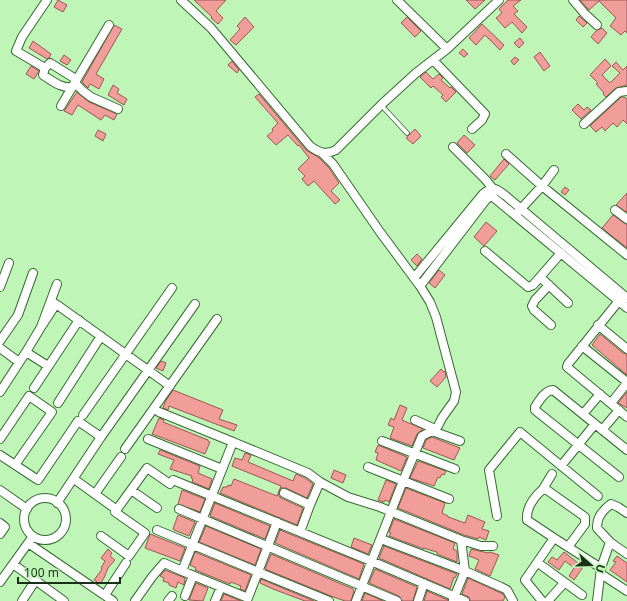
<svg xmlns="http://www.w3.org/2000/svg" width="627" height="601" font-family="'Noto Sans',sans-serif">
  <rect width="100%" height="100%" fill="#bff6b8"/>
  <!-- building -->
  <path fill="#f19e9b" stroke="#9f5453" d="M58,0L67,5L63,12L54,7Z
    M194,0H226L216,11L223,18L218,24L211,18L212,17Z
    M466,0H485L475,9Z
    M508,0H521L513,6L518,11L514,14L527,27L522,33L512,22L505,28L496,18L502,13L499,9Z
    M580,0H627V33L625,31L621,35L610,26L616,18L599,1L589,10Z
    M579,16L587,23L583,27L576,20Z
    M245,17L254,27L236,45L230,40L240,29L237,26Z
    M407,17L421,31L415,37L401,23Z
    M482,24L504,45L500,50L485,35L476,45L469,38Z
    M114,25L122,29L96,74L104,79L99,89L90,84L88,88L82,82Z
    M602,28L607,33L598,44L591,37L597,30Z
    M520,38L524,43L519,48L514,43Z
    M33,41L51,54L49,58L47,59L29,48Z
    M463,49L468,54L464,57L459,53Z
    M540,52L550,66L544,71L534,57Z
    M64,55L71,60L67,65L60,61Z
    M515,57L519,60L514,65L511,61Z
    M605,59L611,66L602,75L610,83L620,73L612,66L616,62L623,70L627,66V85L616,88L606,97L603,94L604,93L596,84L598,83L590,75Z
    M232,61L239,70L237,73L228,65Z
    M31,66L39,71L34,79L26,74Z
    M426,72L433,79L439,74L443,78L441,80L450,88L451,87L456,92L446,102L441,97L443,95L433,86L431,88L420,77Z
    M113,85L119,89L117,93L127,99L124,105L108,95Z
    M77,92L89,102L117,114L114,120L105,115L101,120L78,105L72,115L64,111Z
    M259,94L306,150L318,157L329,168L339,183L331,191L340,200L335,204L314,181L308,186L302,179L305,176L298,169L309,158L299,145L298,146L288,135L276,145L267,136L273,131L272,129L278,123L255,97Z
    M621,97H624L627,99V124L623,120L617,127L613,123L605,131L602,127L596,132L590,126Z
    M578,104L584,110L587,107L591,110L581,119L572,110Z
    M415,129L421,136L413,144L406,138Z
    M98,130L106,134L103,141L95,136Z
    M464,135L475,145L467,153L457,143Z
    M504,159L509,164L495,180L490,176Z
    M565,187L569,190L565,195L561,192Z
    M627,193V211L626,212L616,205Z
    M613,215L627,225V248L602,228Z
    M486,222L497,231L484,246L474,237Z
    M417,254L422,259L417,266L411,260Z
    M439,270L445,275L435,288L429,283Z
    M600,334L623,353L627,354V375L592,345Z
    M161,361L166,363L163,371L156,368Z
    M441,369L444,372L445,371L446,377L437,387L430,381Z
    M173,390L223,410L219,419L237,425L234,431L169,406L168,410L163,408L165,402Z
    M627,392V408L618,403Z
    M400,405L407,408L402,420L423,429L417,434L412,446L390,438L394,427L388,425L391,418L394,420Z
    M159,418L164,420L163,422L208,440V441L210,442L205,454L152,434Z
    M432,437L460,448L454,460L423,448L426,440Z
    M378,445L407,457L401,471L376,460L378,453L375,452Z
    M160,450L200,466L198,473L212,479L209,489L192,482L193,479L191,478L192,476L170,469L174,460L158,454Z
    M245,453L251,455L248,462L293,481L296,474L305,478L313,484L307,498L286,488H281L279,491V496L281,498L303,508L297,525L220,493L223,487H227L228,485L231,486L234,479L277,496L281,486L232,466L235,458L242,460Z
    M418,461L446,471L444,475L442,474L440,478L438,477L434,486L410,478Z
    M334,470L346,475L343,483L331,478Z
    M386,480L396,484L389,502L385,500L384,502L378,500Z
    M406,488L445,503L442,513L448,516V517L465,523L468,515L485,522L482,529L489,531L486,540L479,537L478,539L464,535L398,508Z
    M182,490L205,499L200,512L178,504Z
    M215,503L270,526L265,539L210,516Z
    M178,515L195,522L189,536L174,530V529H173Z
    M394,519L455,543L453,549L457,551V562L437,554V552L430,550L424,548V549L389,536L391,533L389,532Z
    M206,526L261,549L255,565L199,542Z
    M280,530L364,564L359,579L275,543Z
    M150,534L185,548L180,561L145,548Z
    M354,538L372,545L368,554L351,547Z
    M384,546L457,574L455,578L454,577L450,589L379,558Z
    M108,549L112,553L110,556L115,560L108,568L104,578L100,584L94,580L102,569L101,568L105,561L101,558Z
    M471,549L488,553L490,552L499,555L490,576L475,569L479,560L469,556Z
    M195,552L251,575L245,591L240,589L241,586L231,582L230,584L195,570L196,568L190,565Z
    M564,552L583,567L574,580L569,576L574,568L565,561L559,570L548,562L552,557L557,560Z
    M271,554L353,589V590L354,591L351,601H345L331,596L265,569Z
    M617,556L627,563V582L610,570L616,562L613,561Z
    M375,569L417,587L413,601H402L399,596L369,583Z
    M165,570L185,578L184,585L178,582L176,588L169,585V583L163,581L164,578L160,576Z
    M468,578L503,594L505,597L503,601H470L469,597L462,594Z
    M261,579L314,601H305L273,589L260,583Z
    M196,583L208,588L203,601L189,600Z
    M427,591L448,600V601H424Z
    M365,593L383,601H362Z
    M224,594L241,601H221Z"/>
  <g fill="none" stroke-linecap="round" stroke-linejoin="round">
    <!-- lane casing -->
    <g stroke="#376933" stroke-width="5.5">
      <path id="lane" d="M381,105L407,133"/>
    </g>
    <!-- street casing -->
    <g stroke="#376933" stroke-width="10">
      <path id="street" d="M47,0L22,37L16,51L45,68L50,63L74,78L77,85L83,91L91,97L118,109
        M181,0L211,28L310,146C319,153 326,155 336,150L381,105L416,73L447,49L499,0
        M397,0L447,49
        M573,0L585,14L597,25
        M433,60L485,114L482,120L472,129
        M45,68L43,75C51,80 64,91 75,86
        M61,106L109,25
        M584,124L619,92L627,91
        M453,147L485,179L495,191
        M322,153L333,164L380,232L420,286L430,302L436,317L456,392L454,401L442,418L438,426L432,431L422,436L403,481L356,601
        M506,154L542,186L627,255
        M615,210L627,219
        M518,212L542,186L554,170
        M485,251L528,287L533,285L561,253
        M540,277L568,303
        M414,278L483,194C493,185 497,189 507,197L627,298
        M549,285L535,300L532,306L534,310L551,325
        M420,286L485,201L489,197H493L627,308
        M0,287L9,263
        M622,297L568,364L567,367L627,417
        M598,325L627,349
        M41,327L56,304L170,386
        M0,341L18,315L33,273
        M582,346L627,382
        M0,348L19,362
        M26,352L48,366
        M34,388L79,320
        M0,392L26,352L41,327L57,284
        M58,403L101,336
        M611,403L627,383
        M583,414L600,394
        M83,415L172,288
        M415,420L435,429
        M602,430L619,410
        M432,431L460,441
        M101,437L195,304
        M0,439L29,396L52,412L15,465
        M148,439L222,469
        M382,441L455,469
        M233,442L308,473L320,482L348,497L380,507L461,540L465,571L453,600
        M125,449L217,319
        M0,455L38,480L78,421L101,437L57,503
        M561,466L595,424
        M368,467L449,499
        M619,477L535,410V407C539,401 545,390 553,390L627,450
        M74,479L117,510
        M173,480L371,561L465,601
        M543,489L552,474
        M0,490L27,509
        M131,490L157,508
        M284,493L310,505L300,532
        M95,494L121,457
        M24 519a21 21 0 1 1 42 0a21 21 0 1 1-42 0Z
        M310,505L320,482
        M179,509L397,601
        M497,516L489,470L520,432L598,496
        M277,522L258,572L329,601
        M0,523L5,527L0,534
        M157,530L258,572L248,598L182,571C199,528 216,485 233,442L159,412
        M101,536L129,556L145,533L115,512L147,468L170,484
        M554,538L527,520C526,508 534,497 543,489L547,490L585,517V524L568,547
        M381,539L465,571L501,587L507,590L513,601
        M461,540L481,546H493
        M610,542L597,528C597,517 602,511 611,504L618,507L627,513
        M28,543L113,601
        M538,563L582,595
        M13,564L64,601
        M601,574L627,591
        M0,582L31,539
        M105,595L126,563
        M185,596L193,576
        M22,601L35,581
        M135,601L152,577L164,563L182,571
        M168,601L172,596
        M215,601L221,587
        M418,601L424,583
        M542,601L525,580L554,538L601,568
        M548,601L564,583
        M597,601L601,568L610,542L627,554"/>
    </g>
    <!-- lane -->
    <use href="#lane" stroke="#fff" stroke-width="4"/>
    <!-- street -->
    <use href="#street" stroke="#fff" stroke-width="8"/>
  </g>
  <!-- north arrow -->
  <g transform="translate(591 565) rotate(110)" stroke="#bff6b8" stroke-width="3" paint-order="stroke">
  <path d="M0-3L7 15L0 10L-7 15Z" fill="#1b3019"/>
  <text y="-6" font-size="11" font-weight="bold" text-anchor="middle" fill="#1b3019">U</text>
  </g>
  <!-- scale -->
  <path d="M18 577v6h102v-6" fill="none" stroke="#1b3019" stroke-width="2"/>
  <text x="24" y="577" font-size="12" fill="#1b3019" stroke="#bff6b8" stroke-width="3" paint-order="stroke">100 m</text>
</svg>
